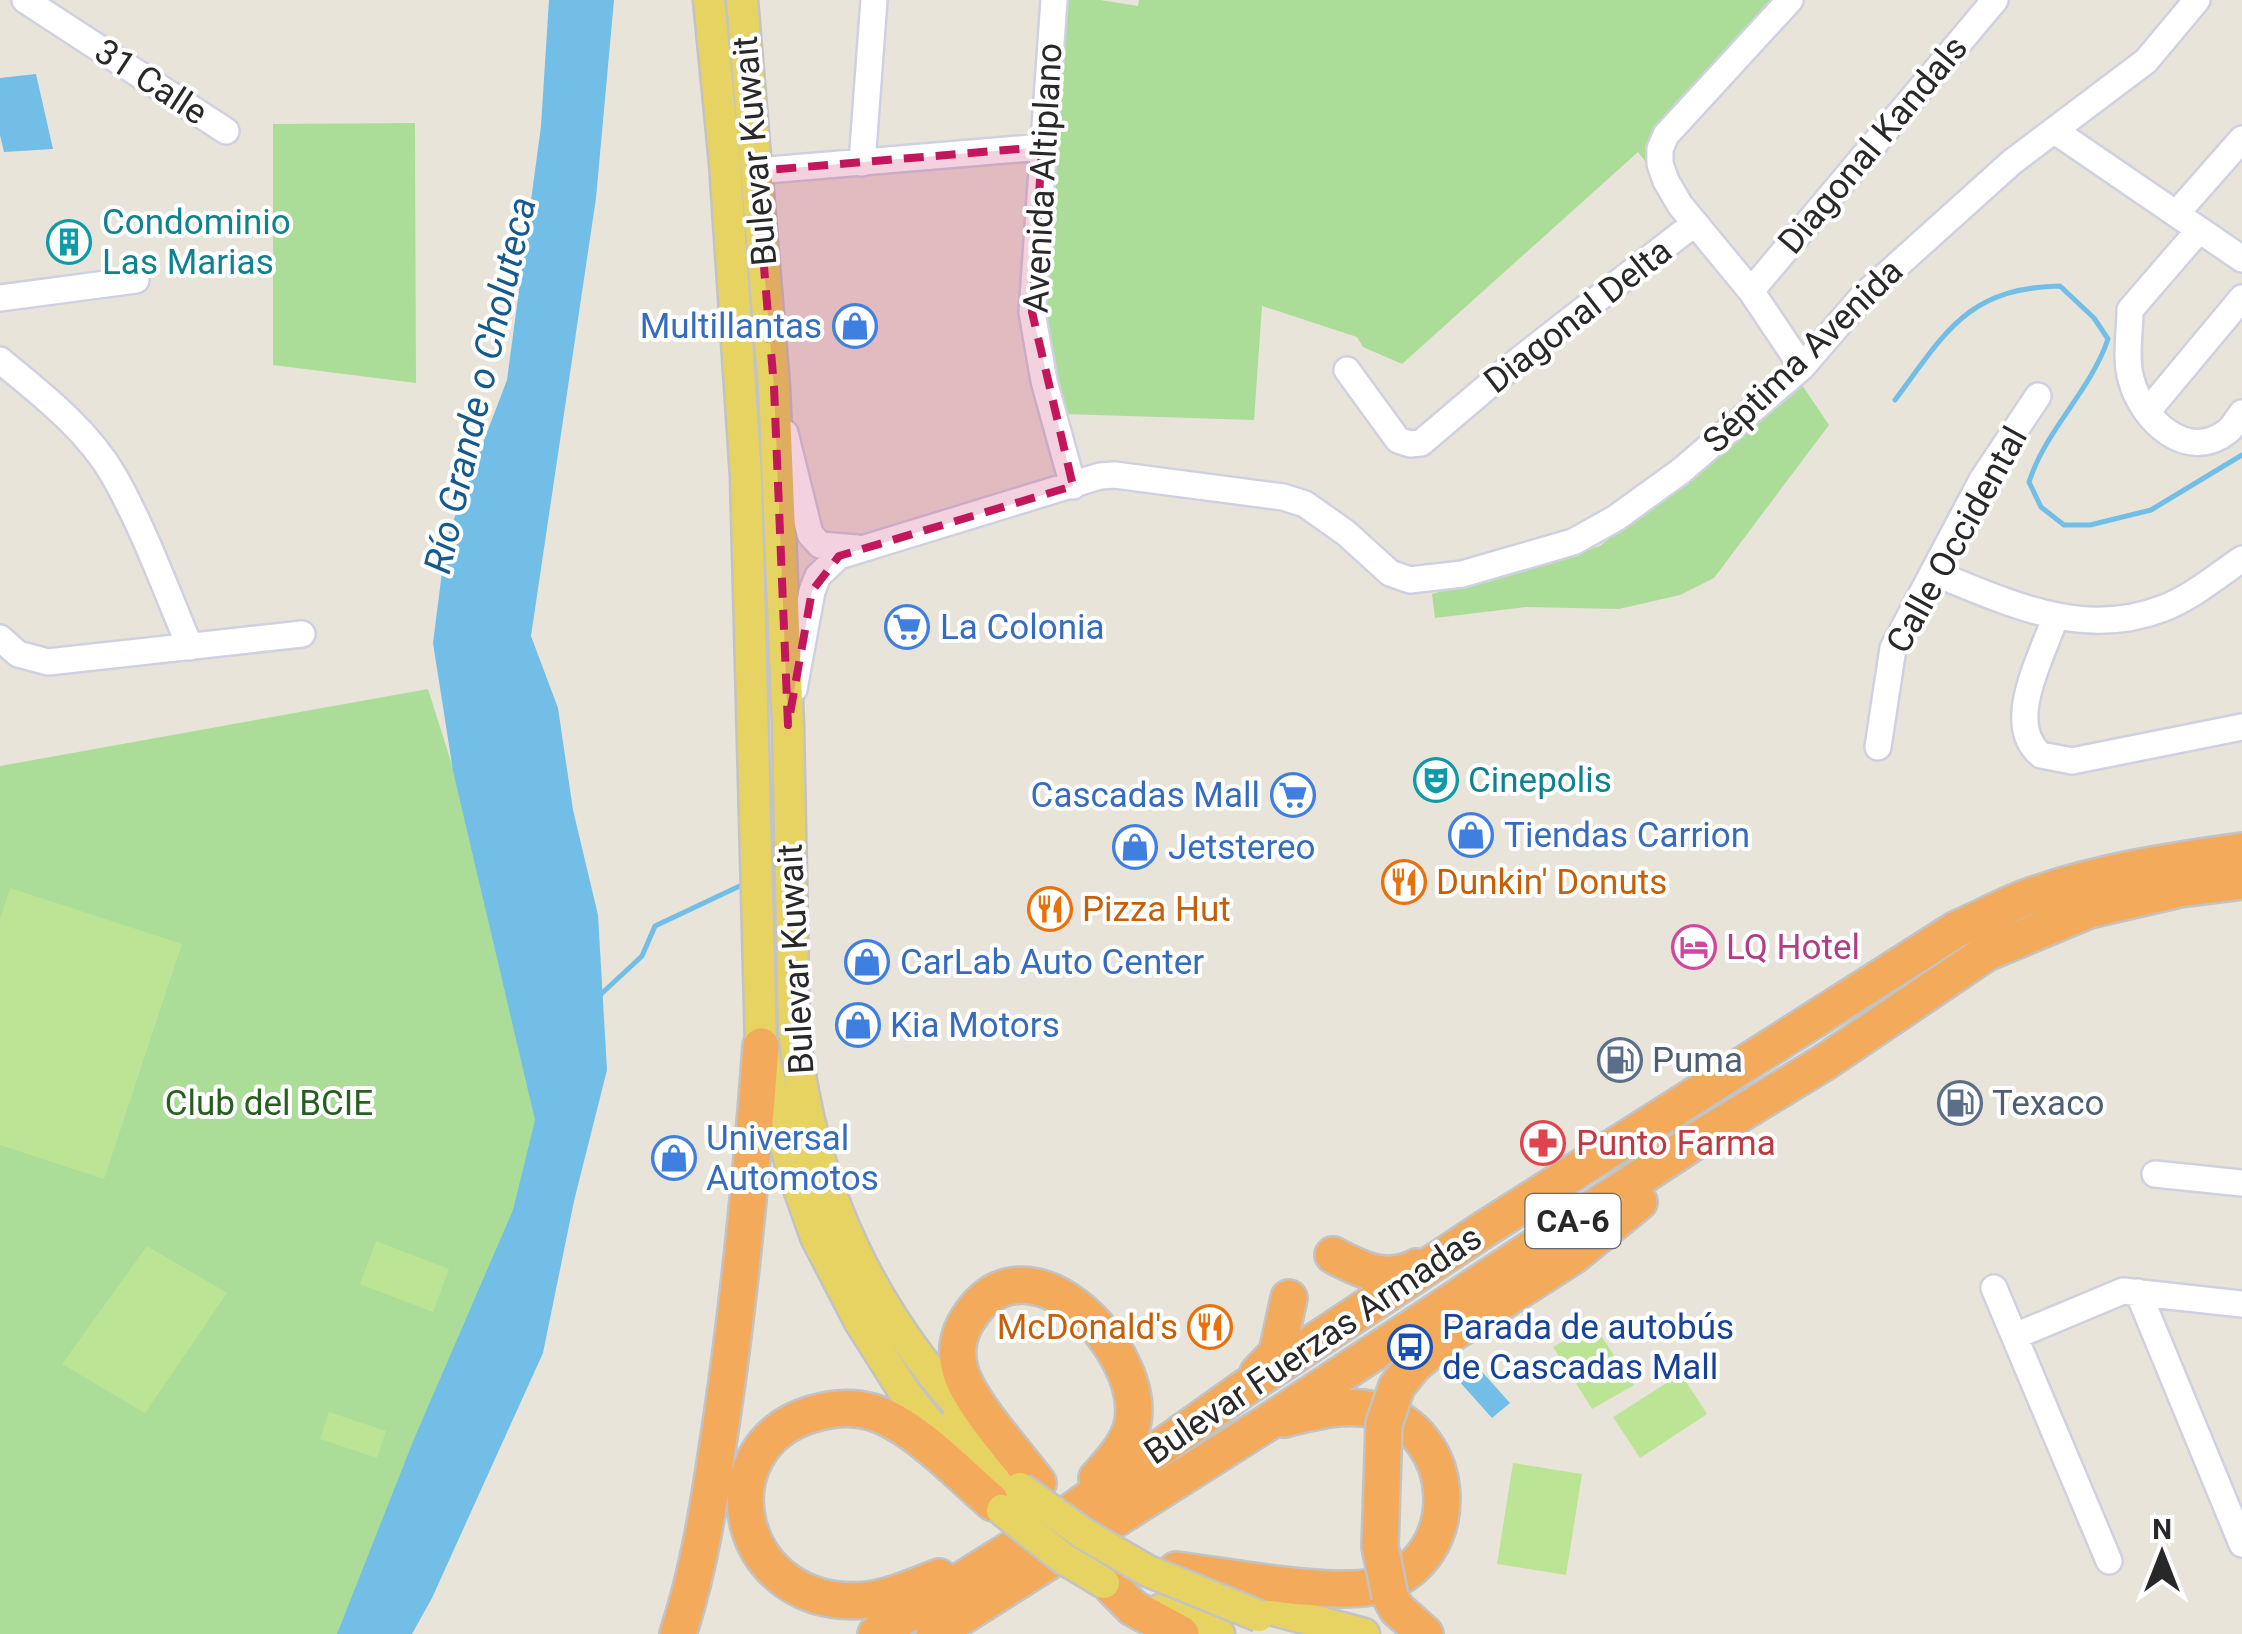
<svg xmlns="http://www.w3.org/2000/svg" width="2242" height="1634" font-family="Roboto,sans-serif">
  <rect width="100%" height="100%" fill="#e9e4da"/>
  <!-- green -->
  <path fill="#abdd99" d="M1062,0H1100L1138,6L1139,0H1771L1691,91L1652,170L1638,152L1402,364L1363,347L1357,337L1262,306L1254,420L1064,414L1041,329Z
    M415,123L416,383L273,365V124Z
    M1800,382L1829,425L1714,578L1680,595L1619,609L1526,607L1435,618L1432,594L1600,546Z
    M428,689L519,976L541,1086L529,1270L356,1634H0V766Z"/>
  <!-- pitch -->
  <path fill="#bce495" d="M10,888L182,944L104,1179L0,1145V919Z
    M376,1241L449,1269L433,1312L360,1284Z
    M147,1246L227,1293L145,1413L62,1364Z
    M1593,1324L1634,1385L1592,1409L1553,1347Z
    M1681,1374L1707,1414L1640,1458L1613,1417Z
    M329,1412L386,1431L377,1458L320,1439Z
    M1513,1463L1582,1474L1566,1575L1497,1564Z"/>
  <!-- water -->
  <path fill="#72bee6" d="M549,0H614L596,198L531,636L558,708L573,810L598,915L607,1070L574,1201L543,1353L432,1598L412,1634H337L414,1439L513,1210L535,1120L453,771L433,643L446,540L507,380L541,126Z
    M36,74L53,149L4,152L0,135V78Z
    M1475,1364L1510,1403L1492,1418L1458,1380Z"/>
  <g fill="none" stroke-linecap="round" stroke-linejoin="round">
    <!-- stream -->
    <path stroke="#72bee6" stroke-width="5" d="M1895,400C1946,332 1967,288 2060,286L2094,318L2108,339C2090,392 2046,429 2029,482L2041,507L2064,525H2090L2151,510L2242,455
      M599,996L642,956L655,926L744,884"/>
    <!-- minor casing -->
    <g stroke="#cfd1e0" stroke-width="30">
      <path id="minor" d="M25,0L226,131
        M1054,0L1032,312L1044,381L1073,486
        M1790,0L1666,135L1660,149V164L1666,181L1680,205L1751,291L1802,367
        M2055,131L2242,259
        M862,163L874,0
        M756,171L1042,147
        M2176,214L2242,139
        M2199,230L2130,310C2130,331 2125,359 2131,379C2141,419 2187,464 2228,431C2233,427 2238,418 2242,413
        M1751,291L1995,0
        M0,298L136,280
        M0,360C41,394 87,429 114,476C144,529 166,590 190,647
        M1347,370L1398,440L1410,444L1421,443L1514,364L1695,223
        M2147,412L2242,298
        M785,433L810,534L820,545L857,548
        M1934,573C2009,603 2083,640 2164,608C2192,597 2217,576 2242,559
        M2055,618C2042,657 2003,724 2041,755L2072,761L2242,727
        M0,638L18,654L48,662L302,634
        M794,689L812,591L818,576L839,556L1100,476L1115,475L1283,497L1305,504L1346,533L1390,573L1410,580L1462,574L1573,542L1616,518L1681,471L1802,367L1863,296L2012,162L2146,61L2197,0
        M1878,747L1893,648L1982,480L2038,396
        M2155,1174L2242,1183
        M1994,1288L2109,1561
        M2138,1292L2242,1544
        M2015,1336L2123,1291L2242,1304"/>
    </g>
    <!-- major casing -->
    <g stroke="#c3c3c3" stroke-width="35">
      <path id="major" d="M709,0L725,163L746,476L761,1046L792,1169L816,1237L860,1322L903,1390L955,1456
        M742,0L774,387L788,725L794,1031C811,1190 873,1318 984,1433
        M955,1423L972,1444L1020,1488
        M1233,1594L1263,1607L1364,1634
        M1160,1610L1219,1634"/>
    </g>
    <!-- highway casing -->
    <g stroke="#c3c3c3" stroke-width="40">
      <path id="highway" d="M1333,1255C1361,1270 1387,1283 1417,1267
        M1414,1365L1448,1336L1573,1256L1639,1202
        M1258,1373L1277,1353L1289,1298
        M1038,1483C1017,1454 969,1403 960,1370C955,1353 958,1334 968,1319C1027,1225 1145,1349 1133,1421C1129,1444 1112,1461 1097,1478
        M1176,1570C1224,1576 1338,1598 1380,1585C1466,1559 1461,1431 1374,1410C1346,1403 1312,1412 1284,1419
        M939,1577C916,1586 892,1597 867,1600C736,1613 700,1448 812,1414C832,1408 852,1406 872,1412C914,1425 959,1474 993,1503
        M1113,1588L1133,1608L1181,1634
        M1390,1596L1397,1609L1425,1634
        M678,1634C701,1564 711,1490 722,1417C740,1294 752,1170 761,1046
        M876,1634L1069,1513L1243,1389L1483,1230L1957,929C1980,919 2004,906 2028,897C2097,872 2170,861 2242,851
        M934,1634L1264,1425L1697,1140L1825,1062L1986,953L2089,910L2180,889L2242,881"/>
    </g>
    <!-- minor -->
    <use href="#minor" stroke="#fff" stroke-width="25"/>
    <!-- major -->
    <use href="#major" stroke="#e7d362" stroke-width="30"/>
    <!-- highway -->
    <use href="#highway" stroke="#f3aa5b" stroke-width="35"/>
    <!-- major-bridge casing -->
    <g stroke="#c3c3c3" stroke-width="35" stroke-linecap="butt">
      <path id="major-bridge" d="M1020,1488L1084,1534L1148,1571L1259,1616
        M1002,1510L1064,1559L1104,1583"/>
    </g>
    <!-- highway-bridge casing -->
    <g stroke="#c3c3c3" stroke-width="40" stroke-linecap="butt">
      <path id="highway-bridge" d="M1390,1596L1380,1547L1384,1424L1397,1386L1414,1365"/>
    </g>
    <!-- major-bridge -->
    <use href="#major-bridge" stroke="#e7d362" stroke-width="30"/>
    <!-- highway-bridge -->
    <use href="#highway-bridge" stroke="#f3aa5b" stroke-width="35"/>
  </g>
  <!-- marked area -->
  <path fill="#c2185b" fill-opacity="0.2" stroke="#c2185b" stroke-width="8" stroke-dasharray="20 12" stroke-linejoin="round" d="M1042,147L1032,312L1073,486L839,556L812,591L788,725L774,387L756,171Z"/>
  <!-- icons -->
  <defs>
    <g id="building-ring" transform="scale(2.25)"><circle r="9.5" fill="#fff" stroke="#0f9aa8" stroke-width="1.5"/><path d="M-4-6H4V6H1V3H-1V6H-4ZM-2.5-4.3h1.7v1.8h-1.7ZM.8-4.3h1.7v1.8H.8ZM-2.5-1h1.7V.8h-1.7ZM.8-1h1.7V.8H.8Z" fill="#0f9aa8"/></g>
    <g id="shop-ring" transform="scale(2.25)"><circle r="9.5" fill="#fff" stroke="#3f7fe0" stroke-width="1.5"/><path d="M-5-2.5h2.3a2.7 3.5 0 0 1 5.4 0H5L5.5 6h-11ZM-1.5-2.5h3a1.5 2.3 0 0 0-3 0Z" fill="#3f7fe0"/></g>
    <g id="supermarket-ring" transform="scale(2.25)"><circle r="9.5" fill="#fff" stroke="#3f7fe0" stroke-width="1.5"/><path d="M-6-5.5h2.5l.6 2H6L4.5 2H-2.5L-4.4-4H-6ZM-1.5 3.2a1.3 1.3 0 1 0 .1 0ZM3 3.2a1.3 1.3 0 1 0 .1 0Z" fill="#3f7fe0"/></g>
    <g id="theatre-ring" transform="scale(2.25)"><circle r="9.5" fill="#fff" stroke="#0f9aa8" stroke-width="1.5"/><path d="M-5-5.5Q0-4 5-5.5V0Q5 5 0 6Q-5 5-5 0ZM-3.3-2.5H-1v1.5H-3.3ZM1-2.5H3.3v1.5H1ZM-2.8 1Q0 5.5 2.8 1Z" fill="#0f9aa8"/></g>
    <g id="restaurant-ring" transform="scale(2.25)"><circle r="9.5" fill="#fff" stroke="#e8710a" stroke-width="1.5"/><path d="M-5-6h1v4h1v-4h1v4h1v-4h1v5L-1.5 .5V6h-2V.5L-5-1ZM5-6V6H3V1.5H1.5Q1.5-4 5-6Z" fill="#e8710a"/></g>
    <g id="hotel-ring" transform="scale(2.25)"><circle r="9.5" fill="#fff" stroke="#d1479c" stroke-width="1.5"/><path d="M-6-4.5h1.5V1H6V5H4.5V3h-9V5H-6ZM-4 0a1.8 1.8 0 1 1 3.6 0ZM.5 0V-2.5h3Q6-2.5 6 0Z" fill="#d1479c"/></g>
    <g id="fuel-ring" transform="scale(2.25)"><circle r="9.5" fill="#fff" stroke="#5c6f8a" stroke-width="1.5"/><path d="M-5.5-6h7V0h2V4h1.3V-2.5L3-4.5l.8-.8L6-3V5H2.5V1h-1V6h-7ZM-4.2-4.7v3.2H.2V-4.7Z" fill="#5c6f8a"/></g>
    <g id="pharmacy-ring" transform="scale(2.25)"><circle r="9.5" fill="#fff" stroke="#e0444e" stroke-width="1.5"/><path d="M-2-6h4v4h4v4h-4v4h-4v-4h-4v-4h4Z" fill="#e0444e"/></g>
    <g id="bus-ring" transform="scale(2.25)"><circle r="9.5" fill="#fff" stroke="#1a4fb4" stroke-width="1.5"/><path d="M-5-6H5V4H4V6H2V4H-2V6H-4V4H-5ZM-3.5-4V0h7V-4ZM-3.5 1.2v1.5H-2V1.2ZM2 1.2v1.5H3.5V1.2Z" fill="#1a4fb4"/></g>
  </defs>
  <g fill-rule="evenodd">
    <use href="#building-ring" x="69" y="242"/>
    <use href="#shop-ring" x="855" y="326"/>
    <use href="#supermarket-ring" x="907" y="627"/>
    <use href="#theatre-ring" x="1436" y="780"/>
    <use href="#supermarket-ring" x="1293" y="795"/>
    <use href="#shop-ring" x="1471" y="835"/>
    <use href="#shop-ring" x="1135" y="847"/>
    <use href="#restaurant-ring" x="1404" y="882"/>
    <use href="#restaurant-ring" x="1050" y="909"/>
    <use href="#hotel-ring" x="1694" y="947"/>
    <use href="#shop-ring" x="867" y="962"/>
    <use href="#shop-ring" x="858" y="1025"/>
    <use href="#fuel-ring" x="1620" y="1060"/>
    <use href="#fuel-ring" x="1960" y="1103"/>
    <use href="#pharmacy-ring" x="1543" y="1143"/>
    <use href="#shop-ring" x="674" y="1158"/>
    <use href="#restaurant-ring" x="1210" y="1327"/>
    <use href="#bus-ring" x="1410" y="1347"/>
  </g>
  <g text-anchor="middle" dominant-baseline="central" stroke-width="8" stroke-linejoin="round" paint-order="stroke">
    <!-- shield labels -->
    <rect fill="#fff" stroke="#686868" stroke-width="2.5" x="1525.5" y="1194" width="95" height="54" rx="8"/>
    <g font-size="32" font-weight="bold" fill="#282828">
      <text x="1573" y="1221">CA-6</text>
    </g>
    <!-- street labels -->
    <g font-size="35" fill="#282828" stroke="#fff">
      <text transform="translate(151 82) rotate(33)">31 Calle</text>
      <text transform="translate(1873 145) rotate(-50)">Diagonal Kandals</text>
      <text transform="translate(755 151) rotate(-95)">Bulevar Kuwait</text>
      <text transform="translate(1043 178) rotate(-87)">Avenida Altiplano</text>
      <text transform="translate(1578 316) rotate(-38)">Diagonal Delta</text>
      <text transform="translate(1803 356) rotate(-44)">Séptima Avenida</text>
      <text transform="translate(1957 540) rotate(-61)">Calle Occidental</text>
      <text transform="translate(796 959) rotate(-93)">Bulevar Kuwait</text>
      <text transform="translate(1313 1345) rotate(-34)">Bulevar Fuerzas Armadas</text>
    </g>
    <!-- culture labels -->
    <g font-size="35" fill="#0d838f" stroke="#fff" text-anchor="start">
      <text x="102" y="222">Condominio<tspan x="102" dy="40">Las Marias</tspan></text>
      <text x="1468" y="780">Cinepolis</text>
    </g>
    <!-- shop labels -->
    <g font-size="35" fill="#366cbe" stroke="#fff" text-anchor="start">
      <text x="822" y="326" text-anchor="end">Multillantas</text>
      <text x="940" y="627">La Colonia</text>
      <text x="1260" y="795" text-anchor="end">Cascadas Mall</text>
      <text x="1504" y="835">Tiendas Carrion</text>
      <text x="1168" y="847">Jetstereo</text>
      <text x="900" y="962">CarLab Auto Center</text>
      <text x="890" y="1025">Kia Motors</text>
      <text x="706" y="1138">Universal<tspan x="706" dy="40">Automotos</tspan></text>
    </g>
    <!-- food labels -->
    <g font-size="35" fill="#c56008" stroke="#fff" text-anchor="start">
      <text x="1436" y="882">Dunkin' Donuts</text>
      <text x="1082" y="909">Pizza Hut</text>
      <text x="1178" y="1327" text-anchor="end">McDonald's</text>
    </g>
    <!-- hotel labels -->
    <g font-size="35" fill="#b23c85" stroke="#fff" text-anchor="start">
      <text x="1726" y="947">LQ Hotel</text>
    </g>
    <!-- service labels -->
    <g font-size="35" fill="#4e5e75" stroke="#fff" text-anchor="start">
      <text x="1652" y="1060">Puma</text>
      <text x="1992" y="1103">Texaco</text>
    </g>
    <!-- park labels -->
    <g font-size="35" fill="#265f1e" stroke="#fff">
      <text x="269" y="1103">Club del BCIE</text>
    </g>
    <!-- health labels -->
    <g font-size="35" fill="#be3a42" stroke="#fff" text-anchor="start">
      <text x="1576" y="1143">Punto Farma</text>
    </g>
    <!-- transit labels -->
    <g font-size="35" fill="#164399" stroke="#fff" text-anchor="start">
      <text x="1442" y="1327">Parada de autobús<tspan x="1442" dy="40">de Cascadas Mall</tspan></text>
    </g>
    <!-- water labels -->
    <g font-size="38" font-style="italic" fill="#155a8e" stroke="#fff">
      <text transform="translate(480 385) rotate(-77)">Río Grande o Choluteca</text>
    </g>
  </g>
  <!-- north arrow -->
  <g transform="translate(2162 1554)" stroke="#ffffff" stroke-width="8" paint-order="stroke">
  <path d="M0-8L18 38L0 25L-18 38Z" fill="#282828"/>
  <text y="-15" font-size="28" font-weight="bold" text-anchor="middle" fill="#282828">N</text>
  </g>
</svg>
